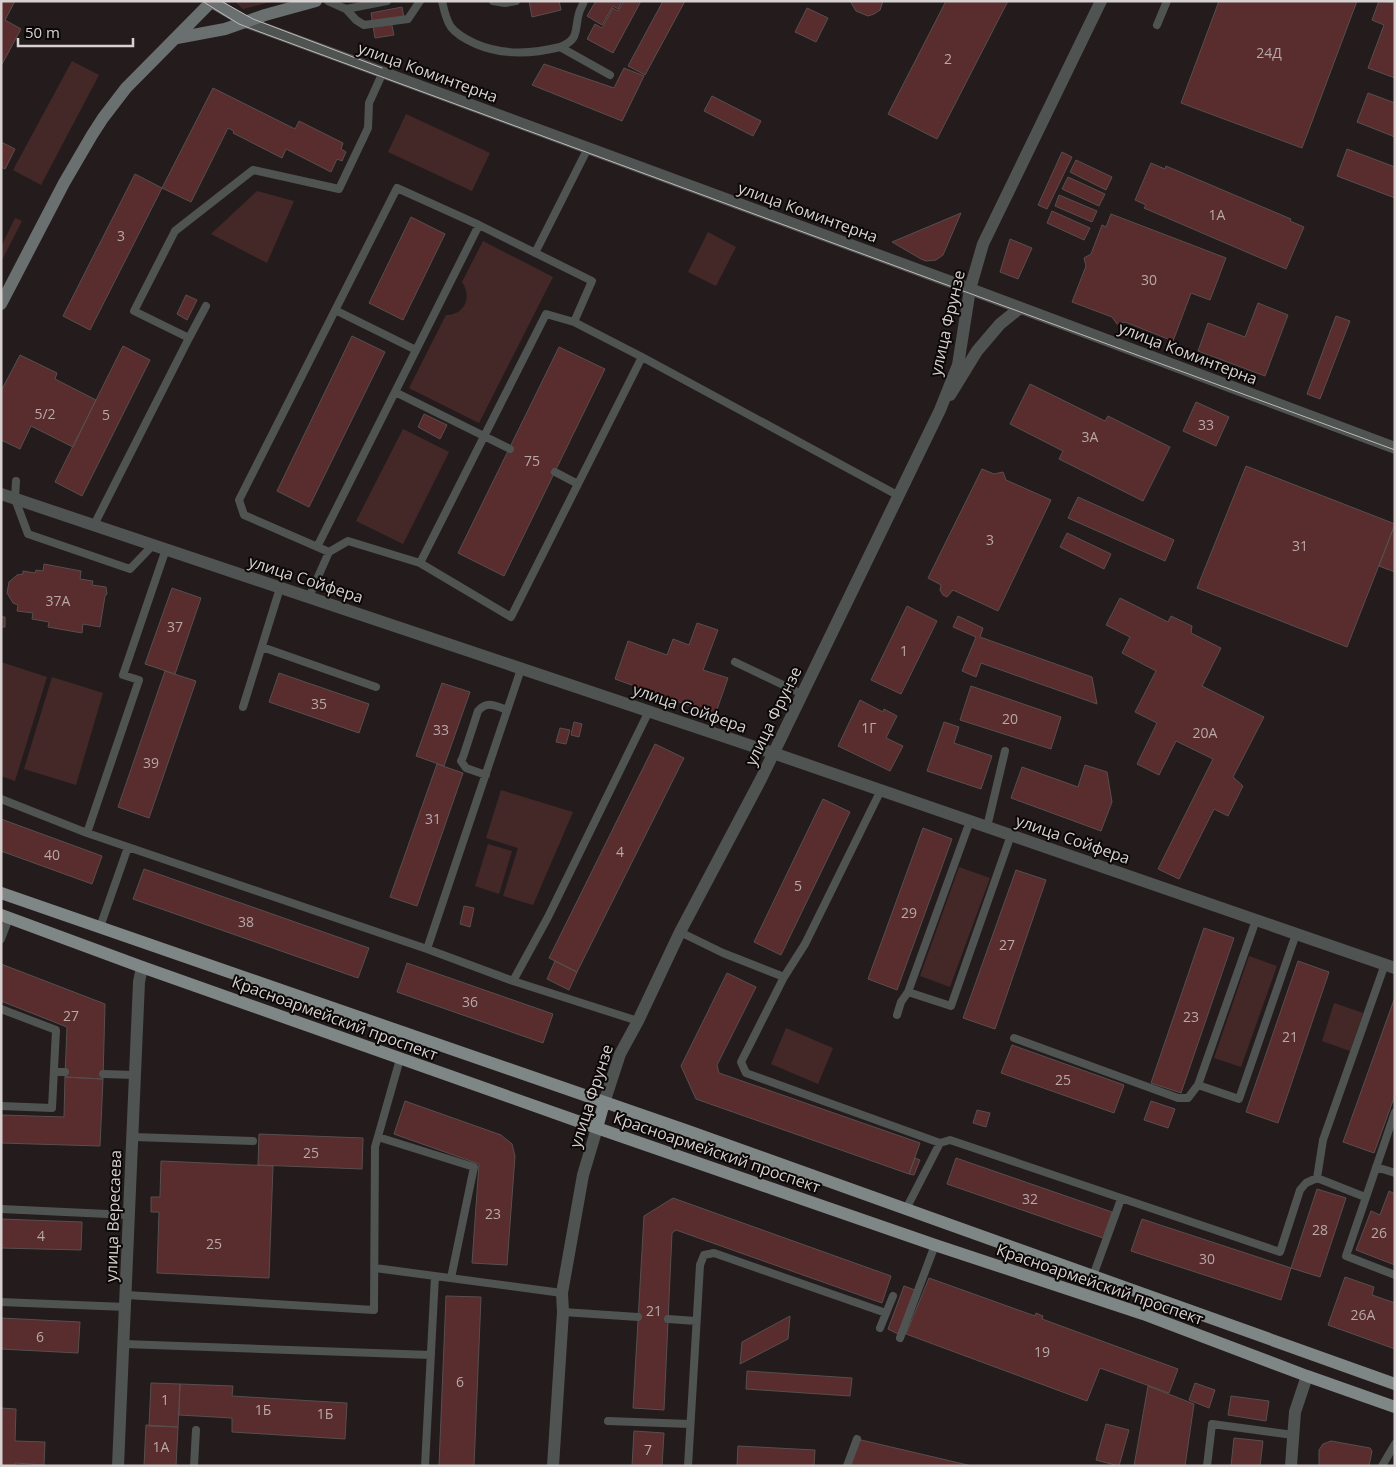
<svg xmlns="http://www.w3.org/2000/svg" width="1396" height="1467" font-family="'Open Sans',sans-serif">
  <rect width="100%" height="100%" fill="#241c1c"/>
  <!-- green -->
  <path fill="#442828" d="M234,1H275L243,9Z
    M72,61L99,75L41,185L13,170Z
    M406,114L490,153L472,191L388,152Z
    M257,191L294,201L267,263L211,234Z
    M15,218L22,221L1,262V247Z
    M708,232L736,247L716,286L688,272Z
    M483,241L553,277L479,423L409,388L446,315C464,315 473,298 462,282Z
    M403,429L449,452L403,544L356,521Z
    M1,662L47,677L15,781L1,776Z
    M52,677L103,693L76,785L24,769Z
    M501,790L573,812L533,905L503,896L518,848L486,838Z
    M488,844L512,851L499,894L475,886Z
    M959,867L990,878L950,987L920,976Z
    M1249,956L1277,966L1241,1067L1214,1058Z
    M1334,1003L1363,1013L1350,1051L1322,1041Z
    M786,1028L833,1048L818,1084L771,1064Z"/>
  <!-- building -->
  <path fill="#592c2d" stroke="#584e4e" d="M1,1H15L5,20L21,29L1,66Z
    M529,1H559L561,10L532,17Z
    M596,1H622L618,9L613,6L602,25L587,16Z
    M624,1H641L613,53L587,39L595,24L602,28L613,8L618,11Z
    M663,1H685L645,75L628,66Z
    M850,1H883L880,10L874,14L868,16L856,11Z
    M946,1H1008L937,139L888,114Z
    M1219,1H1357L1302,148L1181,103Z
    M1379,1L1395,3V78L1368,68L1384,25L1372,20Z
    M402,7L404,18L391,21L394,35L375,38L371,13Z
    M807,8L828,18L816,42L795,32Z
    M544,64L614,88L624,68L644,76L622,121L532,85Z
    M213,88L295,129L299,121L343,143L341,149L346,152L342,161L337,159L331,172L286,149L282,158L233,133L234,131L228,128L191,202L162,188Z
    M1368,93L1395,103V137L1357,122Z
    M712,96L761,121L753,136L704,111Z
    M1,142L15,149L5,169L1,167Z
    M1347,149L1395,167V198L1337,176Z
    M1062,152L1072,157L1047,209L1038,205Z
    M1076,160L1112,177L1106,190L1070,172Z
    M1151,163L1165,169L1166,166L1291,219L1290,221L1304,227L1286,269L1144,208L1146,205L1135,200Z
    M135,174L162,188L90,330L63,316Z
    M1068,177L1105,194L1099,206L1062,189Z
    M1059,195L1097,211L1092,222L1055,206Z
    M1052,211L1090,228L1084,240L1047,223Z
    M961,213L943,255L936,260L926,261L921,259L892,242Z
    M1111,214L1226,258L1210,300L1191,293L1173,341L1125,322L1117,324L1112,317L1072,302L1086,266L1084,258L1091,254L1102,225L1106,227Z
    M411,217L445,234L403,320L369,303Z
    M1010,239L1032,248L1018,279L1000,272Z
    M186,295L197,300L187,320L177,314Z
    M1258,303L1288,315L1265,376L1198,351L1208,323L1245,337Z
    M1336,316L1350,321L1320,399L1307,394Z
    M352,336L385,352L309,507L277,491Z
    M123,346L150,360L82,496L55,482Z
    M559,347L605,369L504,576L458,553Z
    M20,355L57,373L55,379L96,400L73,447L31,426L20,449L1,440V391Z
    M1030,384L1105,421L1108,416L1170,447L1143,501L1059,459L1063,451L1010,424Z
    M1196,402L1229,417L1216,446L1183,431Z
    M424,414L447,425L440,439L418,427Z
    M1246,466L1395,524L1347,647L1197,588Z
    M982,469L994,474L1003,472L1006,480L1051,500L998,611L953,590L947,597L943,595L940,590L941,585L928,578Z
    M1078,497L1174,540L1165,561L1068,518Z
    M1395,524V572L1379,566Z
    M1067,533L1111,554L1104,569L1060,547Z
    M44,564L81,571L80,579L93,581L92,585L106,587L107,594L105,596L100,627L83,624L82,633L48,627L49,622L32,619L33,613L17,611L18,605L13,603L7,593L9,582L17,575L23,574V571L35,573L36,570L43,571Z
    M172,588L201,598L175,674L145,664Z
    M1120,598L1168,622L1171,616L1192,626L1191,633L1221,648L1202,686L1264,717L1233,777L1243,786L1228,816L1214,809L1179,879L1158,869L1213,759L1176,741L1159,775L1137,764L1157,723L1135,712L1156,671L1122,653L1130,637L1106,625Z
    M907,606L937,621L901,694L871,680Z
    M958,616L983,628L980,637L1092,677L1097,704L981,663L976,677L962,671L976,637L953,627Z
    M1,617H5V627H1Z
    M697,623L718,630L703,670L728,678L715,715L615,679L628,641L667,655L673,639L689,645Z
    M165,671L196,681L149,818L118,807Z
    M279,673L369,704L359,733L269,702Z
    M442,683L470,692L444,766L416,756Z
    M971,686L1061,717L1051,749L960,720Z
    M860,700L883,712L884,709L897,716L886,738L903,746L890,771L838,746Z
    M574,722L582,724L579,737L571,735Z
    M944,722L959,727L954,743L992,756L981,789L927,771Z
    M560,728L570,730L566,744L556,742Z
    M655,744L684,758L577,972L549,958Z
    M437,764L463,773L417,906L390,897Z
    M1085,765L1107,772L1112,802L1101,831L1011,798L1022,767L1078,787Z
    M823,799L850,812L781,955L754,942Z
    M1,819L102,856L92,884L1,851Z
    M923,828L952,839L897,990L868,979Z
    M144,869L369,948L358,978L133,899Z
    M1016,870L1046,880L995,1029L963,1018Z
    M464,906L474,908L470,927L460,924Z
    M1204,928L1234,938L1181,1093L1151,1083Z
    M555,961L577,972L569,990L547,979Z
    M1298,961L1329,972L1278,1123L1246,1112Z
    M407,963L553,1014L543,1043L397,992Z
    M1,964L105,1004L103,1079L65,1077L67,1027L1,1001Z
    M727,973L756,987L717,1065L719,1073L920,1143L909,1174L696,1099L681,1066Z
    M1395,997V1095L1374,1153L1343,1142Z
    M1012,1045L1124,1085L1114,1113L1001,1073Z
    M65,1077L103,1079L100,1146L1,1143V1115L64,1117Z
    M405,1101L501,1135L512,1144L515,1156L507,1265L472,1263L479,1164L394,1134Z
    M1151,1101L1175,1109L1168,1128L1144,1120Z
    M977,1110L990,1113L986,1127L973,1123Z
    M259,1134L363,1138L362,1169L258,1165Z
    M915,1158L920,1160L914,1175L909,1174Z
    M956,1158L1112,1212L1103,1238L947,1184Z
    M161,1161L273,1166L269,1278L157,1273L159,1212H151V1197H160Z
    M1317,1189L1346,1198L1320,1277L1291,1268Z
    M1389,1191L1395,1194V1265L1356,1250L1371,1211L1380,1215Z
    M673,1198L891,1276L882,1303L676,1230L672,1233L664,1410L633,1408L644,1216Z
    M1,1219L82,1222L81,1250L1,1248Z
    M1142,1219L1291,1268L1281,1300L1131,1251Z
    M1345,1277L1374,1287L1372,1295L1395,1303V1349L1328,1325Z
    M929,1278L1035,1316L1036,1313L1043,1316L1042,1319L1178,1369L1169,1393L1100,1368L1087,1401L906,1334Z
    M904,1286L915,1290L898,1334L888,1329Z
    M446,1296L481,1297L474,1466H439Z
    M790,1316L788,1339L740,1364L742,1342Z
    M1,1318L80,1322L78,1353L1,1349Z
    M747,1371L852,1378L850,1396L746,1389Z
    M151,1383L180,1384L178,1427L149,1426Z
    M1195,1383L1215,1390L1209,1408L1189,1400Z
    M180,1384L233,1386L232,1396L347,1403L345,1439L232,1432V1418L179,1415Z
    M1148,1386L1194,1404L1185,1466H1134Z
    M1231,1396L1269,1401L1266,1421L1228,1415Z
    M1,1408L16,1409L15,1441L45,1442L44,1465L15,1463V1466H1Z
    M1106,1424L1129,1430L1119,1466L1096,1460Z
    M146,1425L178,1427L176,1466H144Z
    M634,1431L664,1433L662,1466H632Z
    M1234,1438L1263,1441L1260,1466H1231Z
    M857,1439L972,1466H851Z
    M1331,1441L1370,1448L1372,1451L1369,1466H1319V1450L1323,1444Z
    M738,1446L815,1450L814,1466H737Z"/>
  <g fill="none" stroke-linecap="round" stroke-linejoin="round">
    <!-- service -->
    <path stroke="#4f5352" stroke-width="8" d="M328,1L346,9L387,1
      M442,1C444,10 446,20 451,27C457,35 467,40 476,44C504,56 532,54 560,47L610,75
      M493,1L505,3L516,1
      M346,9L356,20L364,25L408,19L420,1
      M1157,25L1167,1
      M560,47C580,39 574,31 579,13C580,9 583,5 584,1
      M535,253L588,148
      M335,310L416,350
      M189,338L206,306
      M642,357L899,496
      M395,392L510,449
      M555,472L578,484
      M16,481L15,499L28,534L130,569L153,545
      M94,525L189,338L134,311L175,231L253,170L339,189L368,128L369,103L383,72
      M317,547L479,225
      M420,563L511,617L642,357L574,322
      M309,597L329,552L244,515L239,500L397,188L479,225L592,281L574,322L546,314L420,563L348,541L329,552
      M262,647L376,687
      M735,662L802,694
      M243,707L280,588
      M486,775L466,768L461,761L463,757L478,711C487,700 496,706 507,710
      M881,790L805,944L784,977L741,1062L746,1073L940,1143L950,1140L1280,1252L1300,1190L1306,1183L1317,1178L1323,1140L1385,964
      M1,799L87,833L128,847L100,927
      M987,827L1005,751
      M87,833L139,680L123,675L166,549
      M128,847L427,949L513,981L638,1021
      M1256,920L1198,1085L1239,1099L1296,934
      M680,932L723,953L784,977
      M1,939L9,918
      M427,949L521,669
      M513,981L548,917L649,711
      M908,992L951,1006L1011,835
      M1,1009L56,1030L52,1108L1,1106
      M897,1015L901,1002L908,992L970,821
      M1014,1038L1178,1098H1188L1198,1085
      M54,1072H65
      M103,1074L135,1075
      M1395,1112L1346,1256L1395,1275
      M133,1137L253,1141
      M378,1137L474,1167L451,1278
      M1376,1167L1395,1173
      M1317,1178L1365,1197
      M1,1209L129,1215
      M906,1209L940,1143
      M375,1268L562,1293
      M1093,1276L1121,1199
      M126,1295L374,1310L375,1147L400,1059
      M1,1302L126,1307
      M563,1312L638,1317
      M668,1319L696,1321
      M880,1328L893,1296
      M900,1338L935,1245
      M124,1344L431,1355
      M608,1421L690,1424
      M194,1466L196,1430
      M425,1466L435,1276
      M688,1466L700,1265L704,1255L714,1253L886,1313
      M847,1466L857,1439
      M1207,1466L1212,1424L1293,1435
      M1382,1466L1395,1444"/>
    <!-- minor -->
    <path stroke="#4f5352" stroke-width="12" d="M246,22L970,289L1395,448
      M950,395L977,351L1000,324L1020,308
      M1,494L773,753L1395,968
      M118,1466L139,982L142,967
      M1291,1466L1295,1412L1307,1376"/>
    <!-- tertiary -->
    <path stroke="#4f5352" stroke-width="12" d="M604,1103L620,1054L638,1021L680,932L761,779L940,410L958,365L970,289L983,244L1101,1
      M553,1466L563,1312L562,1293L583,1175L597,1128"/>
    <!-- secondary -->
    <path stroke="#69706f" stroke-width="12" d="M212,2L246,22
      M177,38L225,29L265,15L316,1
      M1,304L64,183L92,135L103,118L126,88L212,1"/>
    <!-- primary -->
    <path stroke="#7e8785" stroke-width="12" d="M1,893L688,1131L1395,1384
      M1,915L142,967L597,1128L935,1245L1143,1314L1307,1376L1395,1407
      M597,1128L604,1103"/>
    <!-- tram -->
    <path stroke="#c0baba" stroke-width="1" d="M202,1L239,24L260,32L1395,450
      M221,1L253,19L382,68"/>
  </g>
  <g text-anchor="middle" dominant-baseline="central" stroke-width="4" stroke-linejoin="round" paint-order="stroke">
    <!-- number labels -->
    <g font-size="14" fill="#b8a8a8">
      <text x="1269" y="52">24Д</text>
      <text x="948" y="58">2</text>
      <text x="1217" y="214">1А</text>
      <text x="121" y="235">3</text>
      <text x="1149" y="279">30</text>
      <text x="45" y="413">5/2</text>
      <text x="106" y="414">5</text>
      <text x="1206" y="424">33</text>
      <text x="1090" y="436">3А</text>
      <text x="532" y="460">75</text>
      <text x="990" y="539">3</text>
      <text x="1300" y="545">31</text>
      <text x="58" y="600">37А</text>
      <text x="175" y="626">37</text>
      <text x="904" y="650">1</text>
      <text x="319" y="703">35</text>
      <text x="1010" y="718">20</text>
      <text x="869" y="727">1Г</text>
      <text x="441" y="729">33</text>
      <text x="1205" y="732">20А</text>
      <text x="151" y="762">39</text>
      <text x="433" y="818">31</text>
      <text x="620" y="851">4</text>
      <text x="52" y="854">40</text>
      <text x="798" y="885">5</text>
      <text x="909" y="912">29</text>
      <text x="246" y="921">38</text>
      <text x="1007" y="944">27</text>
      <text x="470" y="1001">36</text>
      <text x="71" y="1015">27</text>
      <text x="1191" y="1016">23</text>
      <text x="1290" y="1036">21</text>
      <text x="1063" y="1079">25</text>
      <text x="311" y="1152">25</text>
      <text x="1030" y="1198">32</text>
      <text x="493" y="1213">23</text>
      <text x="1320" y="1229">28</text>
      <text x="1379" y="1232">26</text>
      <text x="41" y="1235">4</text>
      <text x="214" y="1243">25</text>
      <text x="1207" y="1258">30</text>
      <text x="654" y="1310">21</text>
      <text x="1363" y="1314">26А</text>
      <text x="40" y="1336">6</text>
      <text x="1042" y="1351">19</text>
      <text x="460" y="1381">6</text>
      <text x="165" y="1399">1</text>
      <text x="263" y="1409">1Б</text>
      <text x="325" y="1413">1Б</text>
      <text x="161" y="1446">1А</text>
      <text x="648" y="1449">7</text>
    </g>
    <!-- street labels -->
    <g font-size="16" fill="#d7d1d1" stroke="#0b0807">
      <text transform="translate(428 72) rotate(20)">улица Коминтерна</text>
      <text transform="translate(808 212) rotate(20)">улица Коминтерна</text>
      <text transform="translate(947 323) rotate(-77)">улица Фрунзе</text>
      <text transform="translate(1188 353) rotate(21)">улица Коминтерна</text>
      <text transform="translate(306 579) rotate(18)">улица Сойфера</text>
      <text transform="translate(690 708) rotate(19)">улица Сойфера</text>
      <text transform="translate(773 716) rotate(-64)">улица Фрунзе</text>
      <text transform="translate(1073 839) rotate(19)">улица Сойфера</text>
      <text transform="translate(335 1018) rotate(20)">Красноармейский проспект</text>
      <text transform="translate(591 1096) rotate(-72)">улица Фрунзе</text>
      <text transform="translate(717 1152) rotate(19)">Красноармейский проспект</text>
      <text transform="translate(113 1216) rotate(-88)">улица Вересаева</text>
      <text transform="translate(1100 1284) rotate(19)">Красноармейский проспект</text>
    </g>
  </g>
  <!-- border -->
  <rect width="1396" height="1467" fill="none" stroke="#d7d1d1" stroke-width="5"/>
  <!-- scale -->
  <path d="M18 38v8h115v-8" fill="none" stroke="#d7d1d1" stroke-width="2.5"/>
  <text x="25" y="38" font-size="15" fill="#d7d1d1" stroke="#0b0807" stroke-width="4" paint-order="stroke">50 m</text>
</svg>
